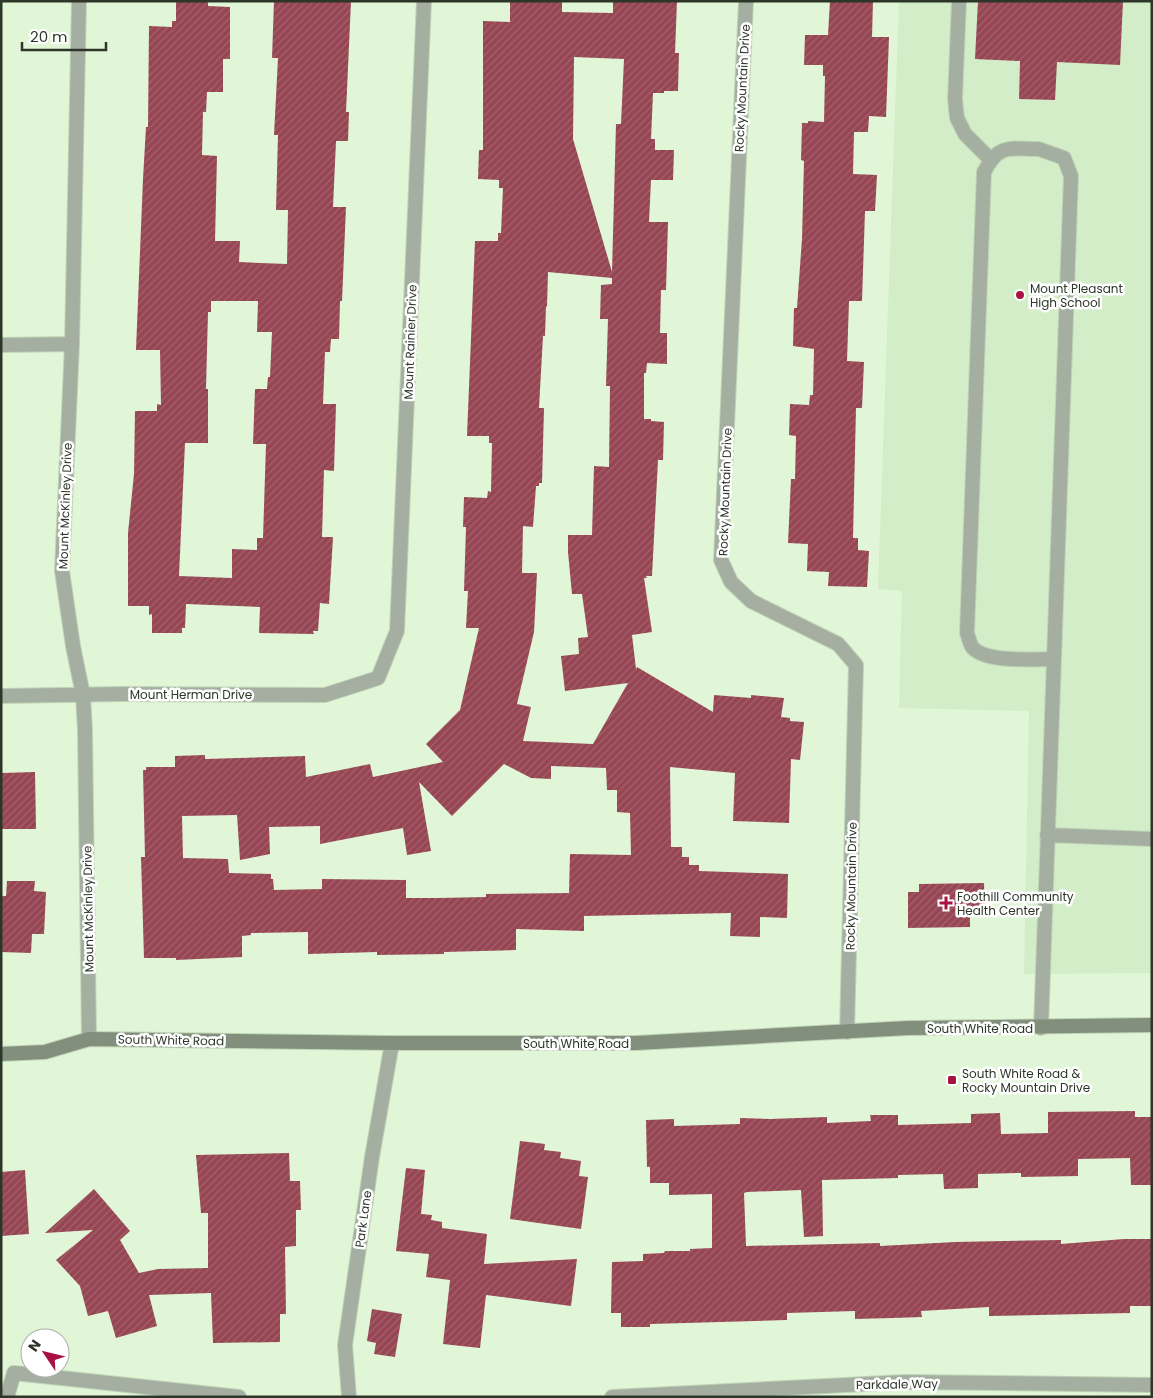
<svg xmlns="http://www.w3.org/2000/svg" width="1153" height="1398" font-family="Poppins,sans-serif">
  <defs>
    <pattern id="building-hatch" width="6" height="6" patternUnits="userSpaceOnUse" patternTransform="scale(1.25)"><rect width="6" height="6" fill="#974553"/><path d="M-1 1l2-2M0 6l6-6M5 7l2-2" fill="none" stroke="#a1646e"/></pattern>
  </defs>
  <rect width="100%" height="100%" fill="#e0f6d6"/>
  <!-- built -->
  <path fill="#d2edc7" d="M899,1H1152V973L1024,974L1029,711L899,708L902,591L878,589Z"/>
  <!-- building -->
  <path fill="url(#building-hatch)" fill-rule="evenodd" d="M274,1H351L346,112H349L348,141H336L333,207H346L342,301H340L339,339H331L330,352H325L323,404H336L334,471L324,470L322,537H333L329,604L320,603L318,631H313L314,634L259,633L260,607L186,604L185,628H182V633H152V614L149,615V606H128V533L134,474L135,411H157V404L161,405L160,350H136L143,179L146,127H148L149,26L172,27V21H176V2H208V6L230,7V59H223V92H207L206,112H203L202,155L217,156L215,241H240L239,262L287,264L288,210H276L278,135H274L278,58H272ZM211,301H258L257,332H272L270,377H268L267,389H255L253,444H266L263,538H257V550L232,549V578L179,576L185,443H208V389H206L208,312H211Z
    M510,1H562V12L613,13V1H677L675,53H679L678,91H664V93H653L651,139H655V150H674L673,180H651L649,222H668L666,290H661L660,333H667V364L647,363L646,373H644V419H651V421L664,422L663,460H658L652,576H646L647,578H644L652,632L632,635L636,669L637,667L713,712L714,695L751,698V695L784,698L781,717L790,718V721L804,722L800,760L791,759L789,823L733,821L735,773L670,767L671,847H682V857H689V865H699V871L788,874L787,918L760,917V937L730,936L731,913L584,916V931L516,929V950L444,952V954L377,955V952L308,954V932L251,933V935L242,936V957L176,960V958H144L141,857H145L143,770H146V767H175V756L205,755V759L305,756L306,777L370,764L373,777L443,762L426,744L460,710L479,628H466L468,591H464L466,527H463L464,497L487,498L488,491L491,492L492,443H489V436H467L475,241H498V233H501L503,188H499V180L478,179L479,150H483V21L510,22ZM574,57L624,59L621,124H616L612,272L573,139ZM548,272L612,278V284L601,285L600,319H608L606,386H610L609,467L594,466L592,535H568V552L572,594H582L588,637L578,638L579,654L561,656L565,691L628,683L593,744L523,741L531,707L517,704L534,632L537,573H522L523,526L533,527L536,486H539V483H542L544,408H539L543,336H545L546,306L547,307ZM504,764L531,778L551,779V766L606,768L607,790H617V812L630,813L631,855L570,854L569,893L486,894V897L439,898H406V880L322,879V889L274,890L273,879H271V874L229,873L228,859L183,858L182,816L237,815L240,860L270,854L269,827L320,826V844L403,828L407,855L431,851L419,782L452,816Z
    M830,1H873L872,37H889L886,117L869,116L868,132H854L853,174L877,175L875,211H865L862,301H849L847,361L864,362L862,408H856L853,538H858V550L869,551L867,587L828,586L829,572L807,571L808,544L788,543L791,479H795L796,436L789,435L790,404L809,405L810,395H813L814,349L793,346L794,308H797L802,239L804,161L801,160L802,123H808V121L824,122L825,76H823V65H804L805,35H828Z
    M978,1H1123L1120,65L1057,62L1055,100L1019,99L1020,61L975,59Z
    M35,772L36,829H1V773Z
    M7,881H35L34,891L46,892L44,934H32L31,953L1,952V896H6Z
    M984,883L985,914H970V927L908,928V892H919V884Z
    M1135,1111V1117H1152V1185H1131L1130,1158L1078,1159V1176L1021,1177V1173L978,1174V1188L944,1189L943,1174L898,1175V1178L822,1180L823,1236L804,1237L801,1190L747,1192L744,1193L746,1246L880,1243V1246L955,1242L1061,1240V1244L1124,1239H1152V1306H1130V1313L989,1316V1307L921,1311L922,1317L893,1318L855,1319V1311L787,1313V1320L650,1324V1327H621V1313H611L612,1262L643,1261V1254L664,1253L665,1251H690V1249L712,1248V1194L669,1195V1183H650V1167H647L646,1120L674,1119V1126L740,1124V1118L770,1119L827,1117V1123L871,1121L870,1115H898V1125L971,1123V1114L1000,1113L1001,1134L1048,1133V1112Z
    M520,1141L545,1144L544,1150L561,1152L560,1158L581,1161L579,1176L588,1177L581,1229L510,1219Z
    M289,1153L290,1181H300L301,1210H296V1246L285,1247L286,1314H280V1342L213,1343L211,1293L149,1295L157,1326L116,1338L108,1311L88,1316L80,1286L56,1260L93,1230L45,1233L94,1189L130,1231L120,1240L139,1273L158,1269L208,1268V1213H201L196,1155Z
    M406,1168L425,1170L421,1214L432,1215L431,1220L442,1222V1228L487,1234L484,1264L577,1259L571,1306L486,1295L480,1348L443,1344L450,1280L426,1277L429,1254L396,1251Z
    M25,1170L29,1234L1,1236V1172Z
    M372,1309L402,1314L395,1357L374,1354L376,1343L367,1341Z"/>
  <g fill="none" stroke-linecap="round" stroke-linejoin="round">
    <!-- service casing -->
    <g stroke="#c0d3b7" stroke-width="16">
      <path id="service" d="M959,1L955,99L957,118L965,134L990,159
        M1039,149L1064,158L1071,176L1054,659C1034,659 987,663 973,648C970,645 969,638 967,633L984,172C999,143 1010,149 1039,149Z
        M1047,835L1152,839
        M1041,1028L1054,659"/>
    </g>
    <!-- minor casing -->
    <g stroke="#c0d3b7" stroke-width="16">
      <path id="minor" d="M79,1L72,344L62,571L73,646L83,695L85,731L89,1039
        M746,1L721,560L731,582L751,601L838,644L856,665L847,1032
        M1,345L72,344
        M1,696L120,694L325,695L378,678L397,631L424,1
        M7,1397L14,1373L239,1397
        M349,1397L345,1345L372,1157L392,1043
        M612,1397L905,1382L1152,1385"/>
    </g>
    <!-- secondary casing -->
    <g stroke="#c0d3b7" stroke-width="16">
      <path id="secondary" d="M1,1054L45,1052L89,1039L392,1043H636L908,1028L1152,1025"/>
    </g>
    <!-- service -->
    <use href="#service" stroke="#a5afa1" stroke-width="14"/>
    <!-- minor -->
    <use href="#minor" stroke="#a5afa1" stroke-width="14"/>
    <!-- secondary -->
    <use href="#secondary" stroke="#818f7c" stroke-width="14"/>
  </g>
  <!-- markers -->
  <g fill="#a81141" stroke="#fff" stroke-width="2">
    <circle cx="1020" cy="295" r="5"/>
    <path d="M943.5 895.5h5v5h5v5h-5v5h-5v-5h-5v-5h5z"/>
    <rect x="947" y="1075" width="10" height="10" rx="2.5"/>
  </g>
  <g text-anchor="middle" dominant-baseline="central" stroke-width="5" stroke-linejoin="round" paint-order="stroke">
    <!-- street labels -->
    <g font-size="12" fill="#2d3629" stroke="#fff">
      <text transform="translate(742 88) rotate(-87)">Rocky Mountain Drive</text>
      <text transform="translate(410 342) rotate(-88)">Mount Rainier Drive</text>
      <text transform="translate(725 492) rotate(-88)">Rocky Mountain Drive</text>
      <text transform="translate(65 506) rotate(-88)">Mount McKinley Drive</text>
      <text x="191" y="694">Mount Herman Drive</text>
      <text transform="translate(851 886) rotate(-89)">Rocky Mountain Drive</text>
      <text transform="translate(88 909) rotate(-91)">Mount McKinley Drive</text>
      <text x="980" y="1028">South White Road</text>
      <text transform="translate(171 1040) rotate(1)">South White Road</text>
      <text x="576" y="1043">South White Road</text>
      <text transform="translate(363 1219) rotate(-82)">Park Lane</text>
      <text transform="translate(897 1384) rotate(-1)">Parkdale Way</text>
    </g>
    <!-- poi labels -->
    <g font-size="12" fill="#2d3629" stroke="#fff" text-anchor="start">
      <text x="1030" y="288">Mount Pleasant<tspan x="1030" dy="14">High School</tspan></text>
      <text x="957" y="896">Foothill Community<tspan x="957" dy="14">Health Center</tspan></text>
      <text x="962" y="1073">South White Road &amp;<tspan x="962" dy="14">Rocky Mountain Drive</tspan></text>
    </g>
  </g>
  <!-- border -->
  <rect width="1153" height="1398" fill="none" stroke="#2d3629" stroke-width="5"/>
  <!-- north arrow -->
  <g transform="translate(45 1353) rotate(305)"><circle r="24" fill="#ffffff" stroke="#abafa9"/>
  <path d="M0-4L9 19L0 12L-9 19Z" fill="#a81141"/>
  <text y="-8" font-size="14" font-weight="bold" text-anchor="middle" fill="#2d3629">N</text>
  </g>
  <!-- scale -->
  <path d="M22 42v8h84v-8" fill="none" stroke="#2d3629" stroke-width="2.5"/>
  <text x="30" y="42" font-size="15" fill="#2d3629" stroke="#ffffff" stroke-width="4" paint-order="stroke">20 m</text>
</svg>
